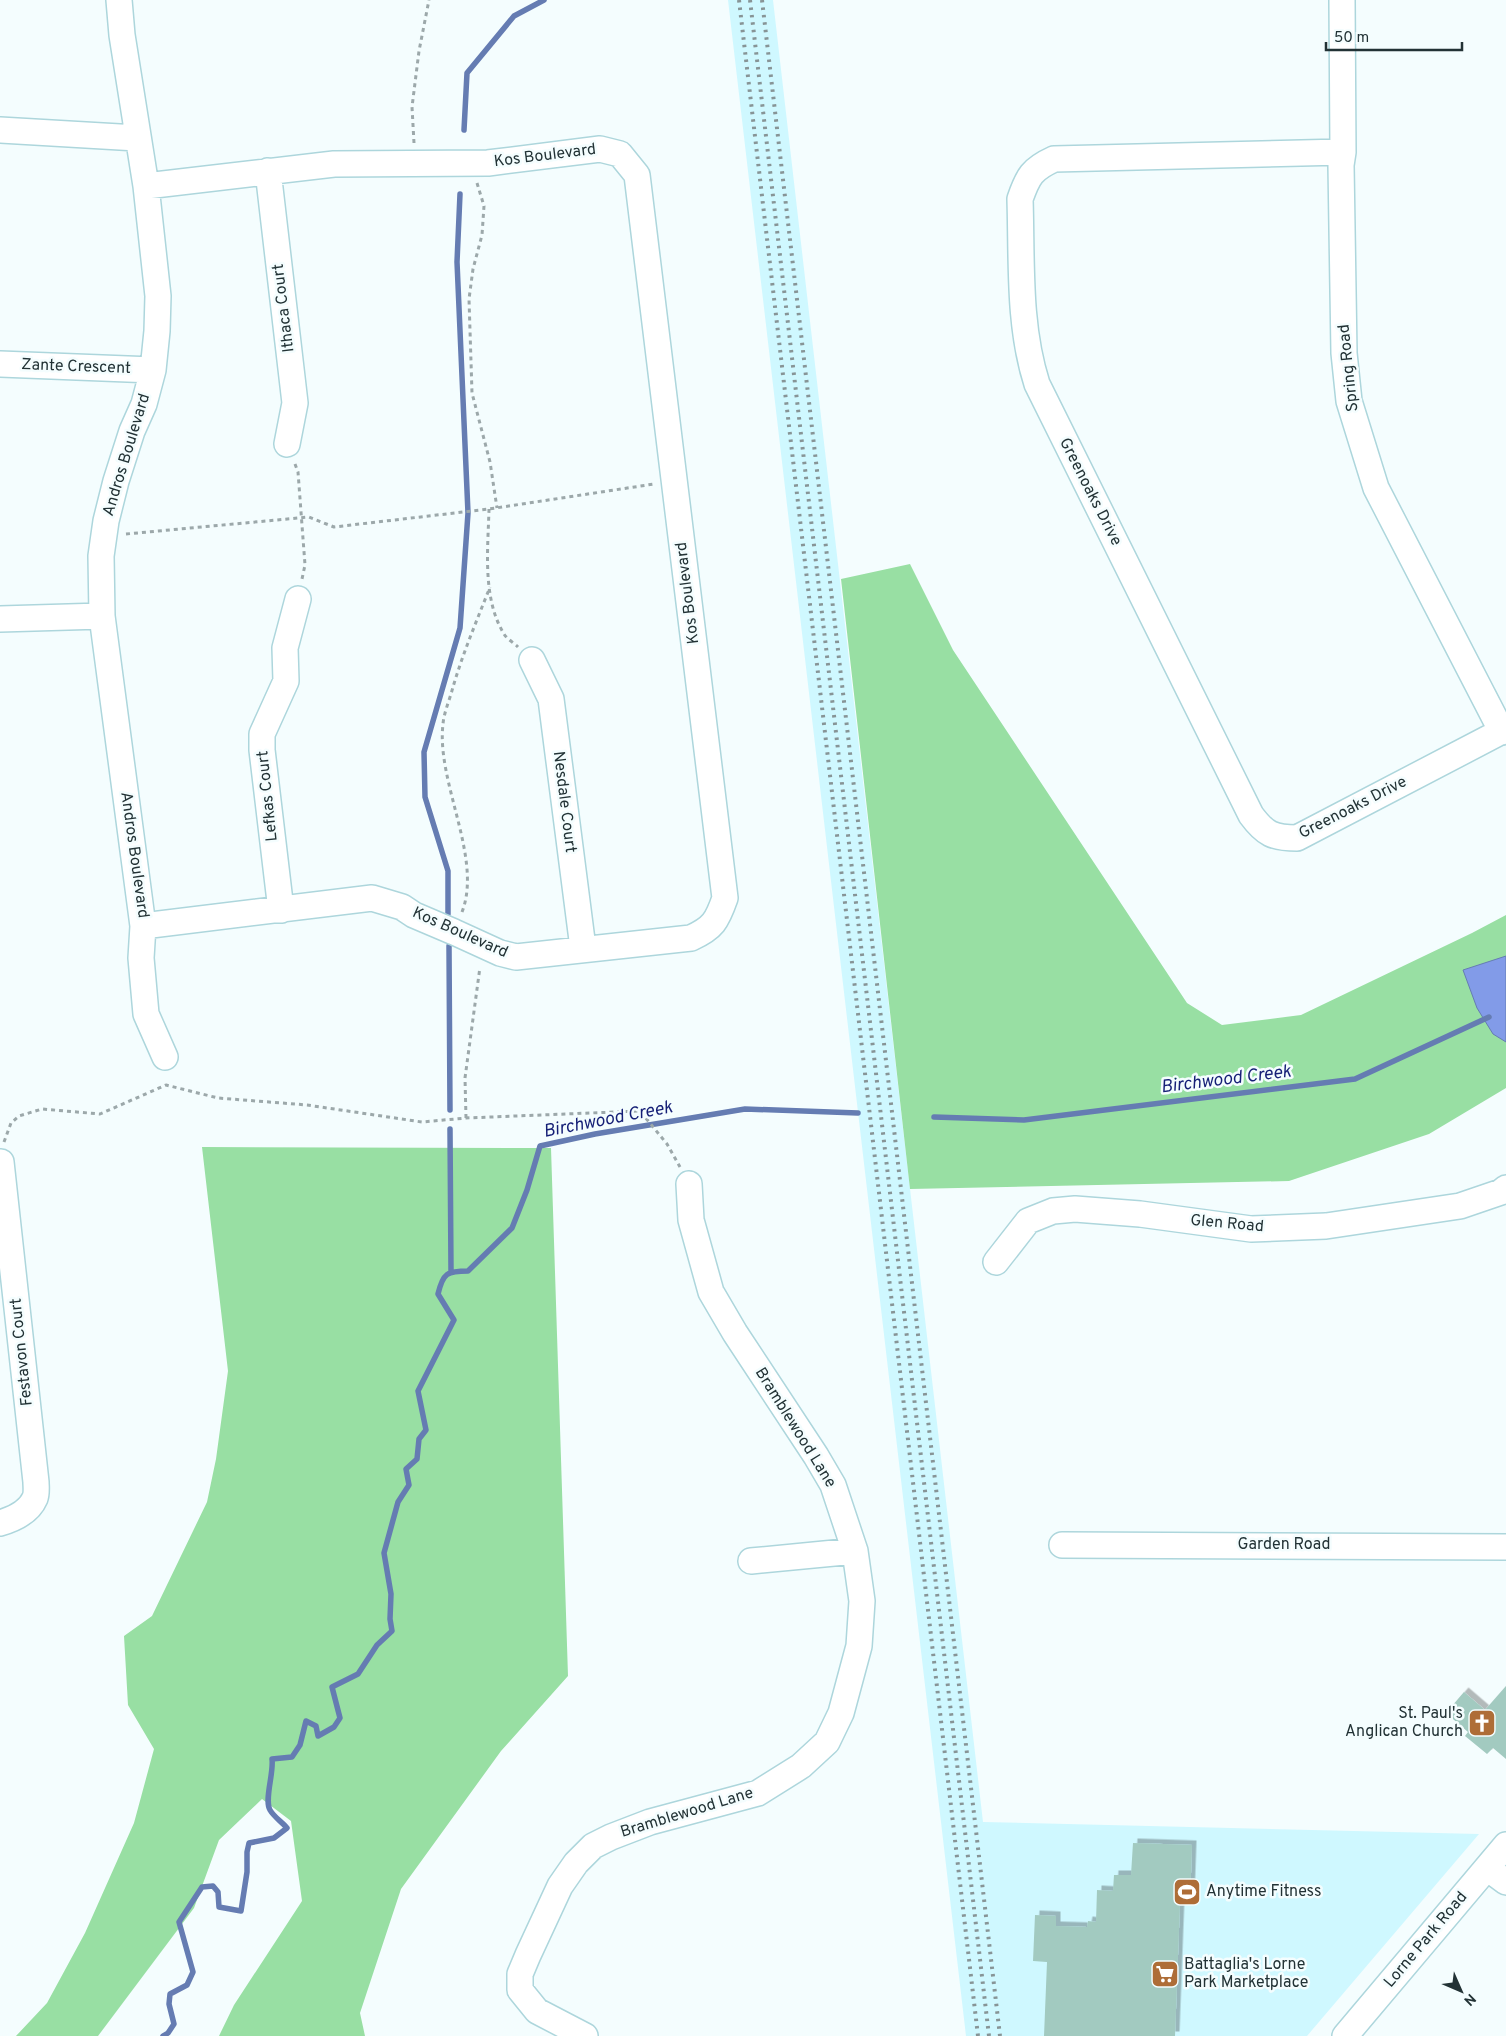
<svg xmlns="http://www.w3.org/2000/svg" width="1506" height="2036" font-family="Overpass,sans-serif">
  <defs>
    <filter id="shadow"><feDropShadow dx="4.5" dy="-4.5" stdDeviation="0" flood-color="#0004"/></filter>
  </defs>
  <rect width="100%" height="100%" fill="#f4fdfe"/>
  <!-- built -->
  <path fill="#cff8ff" d="M728,0H773L983,1822L1479,1834L1307,2036H966Z"/>
  <!-- green -->
  <path fill="#98dfa3" d="M910,564L953,650L1187,1003L1222,1025L1301,1015L1472,933L1506,915V1088L1429,1134L1289,1181L910,1189L841,579Z
    M202,1147L551,1148L568,1676L501,1751L401,1889L360,2013L365,2036H219L234,2005L302,1901L291,1821L262,1799L219,1840L194,1908L98,2036H16L47,2003L85,1933L134,1823L154,1749L128,1705L124,1636L152,1616L207,1502L216,1459L228,1371Z"/>
  <!-- water -->
  <path fill="#829be8" stroke="#657cb2" d="M1506,956V1042L1493,1034L1477,1008L1463,970Z"/>
  <g fill="none" stroke-linecap="round" stroke-linejoin="round">
    <!-- stream -->
    <path stroke="#657cb2" stroke-width="5.5" d="M464,130L467,73L514,16L544,0
      M448,914V871L425,797L424,752L460,628L468,513L457,262L460,194
      M449,946L450,1110
      M934,1117L1024,1120L1355,1079L1489,1017
      M450,1129L451,1271
      M163,2036L168,2033L174,2024L169,2004L170,1994L187,1985L193,1972L179,1922L202,1887L213,1886L218,1892L219,1907L241,1911L247,1872V1852L249,1843L274,1838L287,1828C282,1822 274,1817 270,1810C264,1800 274,1773 272,1759L292,1757L300,1745L306,1721L316,1726L318,1736L334,1727L340,1718L332,1687L358,1674L377,1645L392,1631L390,1619L391,1594L384,1553L398,1502L409,1485L406,1469L417,1459L419,1439L426,1430L418,1391L454,1320L438,1294C443,1273 447,1271 468,1271L512,1228L527,1190L540,1146L595,1134L745,1109L858,1113"/>
  </g>
  <!-- building -->
  <path fill="#a2cac0" filter="url(#shadow)" d="M1506,1686V1759L1493,1748L1487,1754L1465,1736L1468,1732L1446,1713L1464,1692L1485,1710Z
    M1133,1843L1192,1845L1190,1902H1180L1175,2036H1044L1047,1962L1033,1961L1035,1915L1056,1916V1926L1087,1927L1088,1921L1096,1922L1097,1890L1113,1891L1114,1875H1131Z"/>
  <g fill="none" stroke-linecap="round" stroke-linejoin="round">
    <!-- minor casing -->
    <g stroke="#add6dc" stroke-width="28">
      <path id="minor" d="M119,0L122,35L146,186L158,296L157,331L153,370L144,404L132,431L116,481L106,521L101,556L102,616L143,926L141,958L146,1014L165,1057
        M1342,0L1343,152L1341,165L1344,353L1349,401L1376,488L1502,732
        M0,130L137,138
        M1343,152L1054,159C1032,169 1028,176 1020,199C1022,261 1018,325 1037,384L1251,815C1265,834 1273,838 1297,838L1506,729
        M268,171L295,403L287,444
        M0,364L153,370
        M0,619L102,616
        M532,660L551,699L583,948
        M281,910L262,750V734L286,681L285,648L298,599
        M143,926L372,898L402,907L414,915L454,932L500,953L516,957L691,938C713,928 717,921 725,898L637,175L620,154L600,149L488,163L334,164L146,186
        M996,1262L1028,1221L1053,1211L1075,1209L1140,1214L1251,1229L1326,1226L1460,1206L1501,1192L1506,1188
        M0,1523C14,1519 29,1512 35,1498C37,1493 36,1486 36,1482L1,1162
        M1062,1545L1506,1547
        M751,1561L855,1551
        M1487,1868L1506,1882
        M585,2036L537,2011L520,1990V1974L528,1955L560,1886L576,1863L593,1846L611,1837L650,1822L758,1793L801,1766L827,1742L841,1713L859,1646L862,1601L855,1551L833,1485L816,1456L735,1333L711,1292L691,1220L689,1184
        M1345,2036L1506,1845"/>
    </g>
    <!-- path -->
    <path stroke="#9ca8aa" stroke-width="3" stroke-dasharray="4 4" stroke-linecap="butt" d="M414,143L412,107L419,51L429,0
      M477,183L484,206L482,235L473,269L469,299L472,393L490,462L497,508
      M295,464L298,472L305,565L302,579
      M489,509C488,549 482,598 504,634C507,639 514,643 518,647
      M126,534L309,517L334,527L489,509L654,484
      M462,912C483,858 436,782 443,724C444,712 450,699 453,687C463,653 477,620 490,587
      M466,1118L465,1078L480,967
      M4,1142L11,1123L19,1116L42,1109L100,1114L166,1085L218,1098L307,1105L422,1122L466,1118L640,1111L667,1144L680,1167"/>
    <!-- minor -->
    <use href="#minor" stroke="#fff" stroke-width="25"/>
    <!-- rail -->
    <path stroke="#879496" stroke-width="4" stroke-dasharray="2.5 5" stroke-linecap="butt" d="M739,0L978,2036
      M750,0L989,2036
      M762,0L1000,2036"/>
  </g>
  <!-- icons -->
  <defs>
    <g id="church-square" transform="scale(1.4375)"><rect x="-9" y="-9" width="18" height="18" rx="4" fill="#ae6d37" stroke="#f4fdfe"/><path d="M-1.2-6h2.4v3.5h3.3v2.4h-3.3V6h-2.4V-.1h-3.3v-2.4h3.3Z" fill="#fff"/></g>
    <g id="stadium-square" transform="scale(1.4375)"><rect x="-9" y="-9" width="18" height="18" rx="4" fill="#ae6d37" stroke="#f4fdfe"/><path d="M0-5a6.5 5 0 1 0 0 10a6.5 5 0 1 0 0-10ZM-3.5-1.8h7v3.6h-7Z" fill="#fff"/></g>
    <g id="supermarket-square" transform="scale(1.4375)"><rect x="-9" y="-9" width="18" height="18" rx="4" fill="#ae6d37" stroke="#f4fdfe"/><path d="M-6-5.5h2.5l.6 2H6L4.5 2H-2.5L-4.4-4H-6ZM-1.5 3.2a1.3 1.3 0 1 0 .1 0ZM3 3.2a1.3 1.3 0 1 0 .1 0Z" fill="#fff"/></g>
  </defs>
  <g fill-rule="evenodd">
    <use href="#church-square" x="1482" y="1723"/>
    <use href="#stadium-square" x="1187" y="1892"/>
    <use href="#supermarket-square" x="1165" y="1974"/>
  </g>
  <g text-anchor="middle" dominant-baseline="central" stroke-width="5" stroke-linejoin="round" paint-order="stroke">
    <!-- street labels -->
    <g font-size="16" fill="#223235" stroke="#f4fdfe">
      <text transform="translate(545 156) rotate(-7)">Kos Boulevard</text>
      <text transform="translate(284 308) rotate(-97)">Ithaca Court</text>
      <text transform="translate(76 367) rotate(2)">Zante Crescent</text>
      <text transform="translate(1349 368) rotate(-96)">Spring Road</text>
      <text transform="translate(127 455) rotate(-73)">Andros Boulevard</text>
      <text transform="translate(1090 492) rotate(63)">Greenoaks Drive</text>
      <text transform="translate(688 593) rotate(-97)">Kos Boulevard</text>
      <text transform="translate(268 796) rotate(-96)">Lefkas Court</text>
      <text transform="translate(564 802) rotate(83)">Nesdale Court</text>
      <text transform="translate(1353 808) rotate(-27)">Greenoaks Drive</text>
      <text transform="translate(134 855) rotate(82)">Andros Boulevard</text>
      <text transform="translate(460 933) rotate(24)">Kos Boulevard</text>
      <text transform="translate(1227 1224) rotate(5)">Glen Road</text>
      <text transform="translate(22 1352) rotate(-96)">Festavon Court</text>
      <text transform="translate(795 1428) rotate(58)">Bramblewood Lane</text>
      <text x="1284" y="1545">Garden Road</text>
      <text transform="translate(687 1813) rotate(-17)">Bramblewood Lane</text>
      <text transform="translate(1426 1940) rotate(-50)">Lorne Park Road</text>
    </g>
    <!-- poi labels -->
    <g font-size="16" fill="#223235" stroke="#f4fdfe" text-anchor="start">
      <text x="1463" y="1714" text-anchor="end">St. Paul's<tspan x="1463" dy="18">Anglican Church</tspan></text>
      <text x="1206" y="1892">Anytime Fitness</text>
      <text x="1184" y="1965">Battaglia's Lorne<tspan x="1184" dy="18">Park Marketplace</tspan></text>
    </g>
    <!-- water labels -->
    <g font-size="18" font-style="italic" fill="#151f76" stroke="#f4fdfe">
      <text transform="translate(1226 1080) rotate(-7)">Birchwood Creek</text>
      <text transform="translate(608 1120) rotate(-11)">Birchwood Creek</text>
    </g>
  </g>
  <!-- north arrow -->
  <g transform="translate(1461 1991) rotate(135)" stroke="#f4fdfe" stroke-width="4" paint-order="stroke">
  <path d="M0-4L9 19L0 12L-9 19Z" fill="#223235"/>
  <text y="-8" font-size="14" font-weight="bold" text-anchor="middle" fill="#223235">N</text>
  </g>
  <!-- scale -->
  <path d="M1326 42v8h136v-8" fill="none" stroke="#223235" stroke-width="2.5"/>
  <text x="1334" y="42" font-size="15" fill="#223235" stroke="#f4fdfe" stroke-width="4" paint-order="stroke">50 m</text>
</svg>
